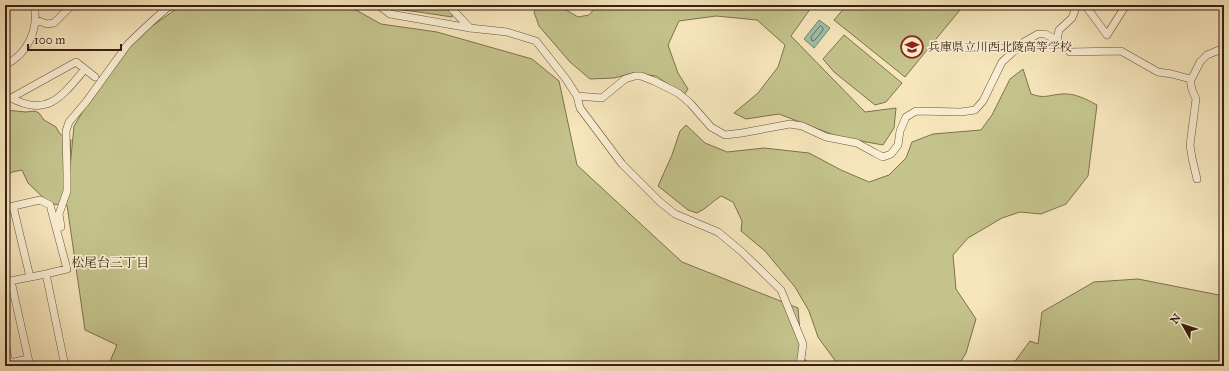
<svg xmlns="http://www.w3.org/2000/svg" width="1229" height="371" font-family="'IM FELL Great Primer','Noto Serif JP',serif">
  <rect width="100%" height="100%" fill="#f7e6bc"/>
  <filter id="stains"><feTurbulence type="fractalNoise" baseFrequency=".005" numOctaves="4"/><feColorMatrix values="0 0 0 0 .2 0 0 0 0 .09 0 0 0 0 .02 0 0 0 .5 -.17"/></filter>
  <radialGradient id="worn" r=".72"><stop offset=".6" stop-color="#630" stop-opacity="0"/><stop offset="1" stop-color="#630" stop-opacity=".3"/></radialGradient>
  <!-- green -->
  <path fill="#c4c38c" stroke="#7e7150" d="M182,5H347L381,24L437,32L532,59L559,81L577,165L682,262L798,308L802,357L813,366H108L117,345L85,330L67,205L50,204L28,183L22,170L12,172L5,179V110L26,112L35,111L39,113L44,120L56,127L60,134L71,140L68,188L74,126L122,47Z
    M391,5H455L452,17L419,12L394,9Z
    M538,5H558L578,17L589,15L595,8V5H813L791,36L865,112L896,108L894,128L883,145L839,137L779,114L746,119L734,113L758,93L778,67L785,45L757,20L716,16L679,21L668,45L678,73L688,89L684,95L656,76L633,73L614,78L590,79L570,62L539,26L534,12Z
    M847,5H964L905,77L834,20Z
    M844,35L902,83L886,102L875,105L834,72L823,59Z
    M1023,69L1031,94C1045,99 1048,95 1062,94C1075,93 1086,99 1097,105L1088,176L1066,204L1041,214L1020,212L1002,218L968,238L953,255L956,289L976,319L966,353L958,366H839L818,337L809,311L795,287L765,251L741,231L742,221L733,202L721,196C713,201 706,209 697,213L688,210L658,186L672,155L680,131L686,125L705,143L727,152L764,148L809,153L841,170L869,182L889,175L906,158L912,142L933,134L981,130L992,115L1010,79Z
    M1138,279L1224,296V366H1008L1016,360L1030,341L1038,344L1042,312L1094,282Z"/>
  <!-- water -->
  <path fill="#9ec0aa" stroke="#75806e" d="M819,20L830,28L814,48L804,39Z"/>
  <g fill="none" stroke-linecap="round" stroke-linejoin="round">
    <!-- shore -->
    <path stroke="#6b705e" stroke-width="1" d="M821,26L823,28V30L815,40L812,41L811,37L819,27Z"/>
    <!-- minor casing -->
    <g stroke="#68513d" stroke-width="8">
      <path id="minor" d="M378,5L390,14L470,28L507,32L536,41L566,79L577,96L580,108L622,164L660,202L675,214L718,232L742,252L781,290L803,344L800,366
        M449,5L451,8L470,28
        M1085,5L1107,35L1126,5
        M36,20L47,24L54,23L70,7L75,5
        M1057,40L1059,30L1072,18L1077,5
        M5,65C28,54 39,29 34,5
        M1190,79L1192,90L1196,99L1190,145L1192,158L1197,179
        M1190,79L1192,78L1200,62L1207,55L1224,48
        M577,96L602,98L625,79L635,76H641L654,81L678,93L690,103L711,127L725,135L742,133L790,124L802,126L826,137L857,143L875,153L883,157L891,154L898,145L900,131L906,117L916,111L961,112L975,110L983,101L1002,62L1024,42L1038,34H1045L1057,40L1070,52L1121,51L1158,72L1172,74L1190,79
        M11,98C48,118 63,95 85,69
        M5,99L11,98L76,62L95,77
        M13,206L30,277
        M5,208L40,200L50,205L67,269L46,274L65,366
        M56,228L61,227L59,214L67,191V174L66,131L69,122L86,102L128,44L150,23L168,7L178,5
        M11,281L30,366
        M5,282L46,274
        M5,344L10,366
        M5,364L28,359"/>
    </g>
    <!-- minor -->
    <use href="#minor" stroke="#faefd3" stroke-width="7"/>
  </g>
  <!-- icons -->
  <defs>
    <g id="school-ring" transform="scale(1.15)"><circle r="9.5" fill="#faefd3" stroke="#8f2418" stroke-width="1.5"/><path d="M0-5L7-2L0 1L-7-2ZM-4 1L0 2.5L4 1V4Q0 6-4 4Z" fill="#8f2418"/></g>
  </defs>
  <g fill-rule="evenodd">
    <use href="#school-ring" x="912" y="47"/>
  </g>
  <g text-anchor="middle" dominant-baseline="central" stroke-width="3.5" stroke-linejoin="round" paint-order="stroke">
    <!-- poi labels -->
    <g font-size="12" fill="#381f13" stroke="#faefd3" text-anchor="start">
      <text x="928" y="47">兵庫県立川西北陵高等学校</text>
    </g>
    <!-- neighbourhood labels -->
    <g font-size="13" fill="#381f13" stroke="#faefd3">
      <text x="110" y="263">松尾台三丁目</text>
    </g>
  </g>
  <!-- margin -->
  <rect width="1229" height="371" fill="none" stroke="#f7e6bc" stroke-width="20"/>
  <rect x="6" y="6" width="1217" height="359" fill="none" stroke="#381f13" stroke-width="2"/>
  <rect x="10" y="10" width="1209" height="351" fill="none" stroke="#381f13"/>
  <!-- north arrow -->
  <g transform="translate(1183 325) rotate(309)" stroke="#faefd3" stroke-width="3" paint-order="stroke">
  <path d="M0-3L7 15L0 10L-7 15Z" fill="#381f13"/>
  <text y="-6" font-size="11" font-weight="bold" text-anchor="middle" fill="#381f13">N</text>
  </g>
  <!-- scale -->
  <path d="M28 44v6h93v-6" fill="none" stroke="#381f13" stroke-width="2"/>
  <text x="34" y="44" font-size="12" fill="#381f13" stroke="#faefd3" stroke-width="3" paint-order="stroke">100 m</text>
  <rect width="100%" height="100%" filter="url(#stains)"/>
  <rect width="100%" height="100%" fill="url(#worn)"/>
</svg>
